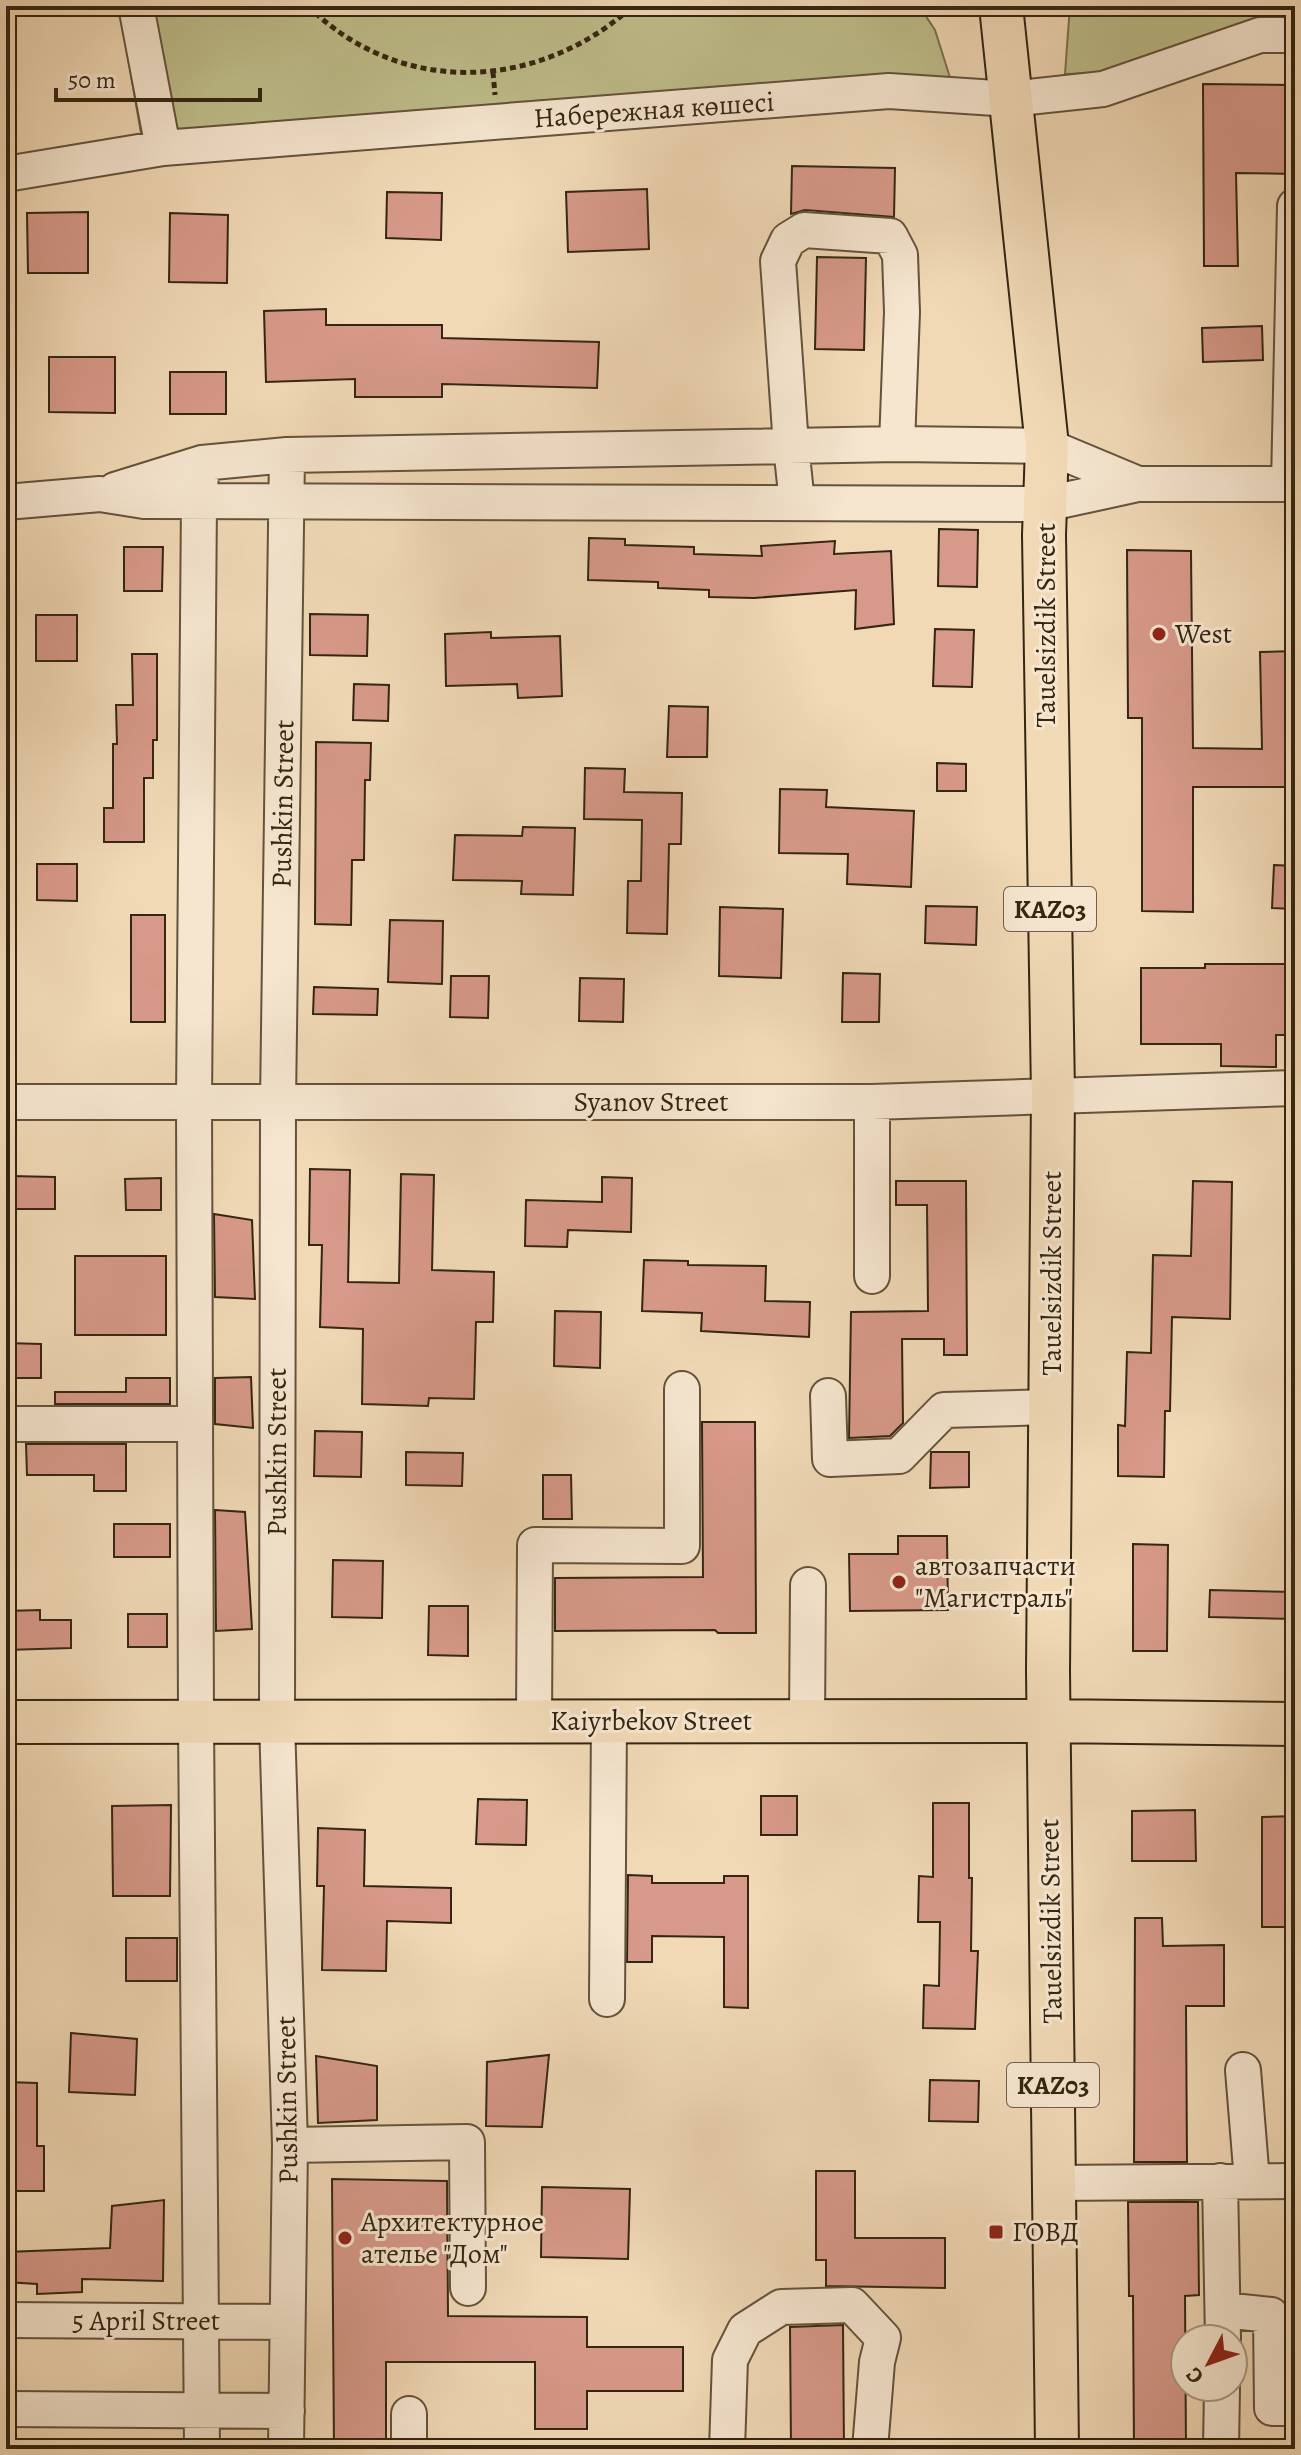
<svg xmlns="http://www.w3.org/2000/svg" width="1301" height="2455" font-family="Alegreya,serif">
  <rect width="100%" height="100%" fill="#f1d9b6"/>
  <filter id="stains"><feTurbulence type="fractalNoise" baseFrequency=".0025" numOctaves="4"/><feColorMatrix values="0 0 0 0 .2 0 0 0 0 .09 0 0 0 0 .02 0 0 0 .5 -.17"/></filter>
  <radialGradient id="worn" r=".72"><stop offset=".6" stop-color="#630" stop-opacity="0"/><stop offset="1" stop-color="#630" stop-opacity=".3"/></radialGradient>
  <!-- green -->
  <path fill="#bebe8b" stroke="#79724e" stroke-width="2" d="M119,6H919L935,30L952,84L142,139Z
    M1070,6H1295V30L1099,73L1065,74Z"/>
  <!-- building -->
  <path fill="#d79989" stroke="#342612" stroke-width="2" d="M1203,84L1295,85V174L1236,173L1238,266H1204Z
    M792,166L895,168L894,217L805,210L791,214Z
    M647,189L649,249L568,252L566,192Z
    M387,192L442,193L441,240L386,238Z
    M88,212V273H28L27,213Z
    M170,213L228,215L227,283L169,282Z
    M817,257L866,258L864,350L815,349Z
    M326,309V325H442V338L599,342L597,388L442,384V397H355V379L266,382L264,311Z
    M1262,326L1263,360L1203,362L1202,328Z
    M49,357H115V413L49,412Z
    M170,372H226V414H170Z
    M939,529L978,530L977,587L938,586Z
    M589,538L625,539V545L694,547V554L762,556L761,546L835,541L834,554L891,551L894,624L855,629L856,590L754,598L709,597V590L658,588V582L588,580Z
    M124,547H163L162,591H124Z
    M1127,550L1191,551L1193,748L1262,749L1260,652L1295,651V787H1193V912L1142,911V718H1128Z
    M310,614L368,615L367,656L310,655Z
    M36,615H77V661H36Z
    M935,629L974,630L972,687L933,686Z
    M491,632V638L560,636L562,696L518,698L517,684L446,686L445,634Z
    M132,654H157V740H153V778H144V842H104V808H113V744H117L116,705H133Z
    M354,684L389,685L388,721L353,720Z
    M669,706L708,707L707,757H667Z
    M316,742L371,743L370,780H365L364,860H352L351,925L315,924Z
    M937,763L966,764V791H937Z
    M585,768L625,769L624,792L682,793L681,844H669L667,934L627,933L628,881H641L642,820L584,819Z
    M780,789L827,790L826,807L914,811L911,887L847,884L848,854L779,853Z
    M523,827L575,828L573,895L521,894L522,881L453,880L455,835L522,836Z
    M37,864H77V901L37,900Z
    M1274,865L1295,866V909L1272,908Z
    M926,906L977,907L976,945L925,943Z
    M720,907L783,909L781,978L719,976Z
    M131,915H165V1022H131Z
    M390,920L443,921L442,984L388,982Z
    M1205,964H1295V1035H1276V1067L1221,1066V1044H1141V968H1205Z
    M843,973L880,974L879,1022H842Z
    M451,976H489L488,1018L450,1017Z
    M580,978L624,979L623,1022L579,1021Z
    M314,987L378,989L377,1015L313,1014Z
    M310,1169L350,1170L348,1282L399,1283L401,1174L434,1175L432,1270L494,1272L493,1322H476L474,1399L429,1398L428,1406L362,1404L363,1329L320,1327L322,1245H309Z
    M10,1176L55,1177V1209H10Z
    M602,1177L632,1178L631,1232L568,1230L567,1247L525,1246L526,1200L602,1202Z
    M161,1178V1210H126L125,1179Z
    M896,1181H966L967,1355H944V1339H902L903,1423L890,1436L849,1438L851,1312L928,1311L927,1205H896Z
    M1193,1181L1232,1182L1230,1319L1172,1317L1170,1411H1165L1164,1477L1118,1476V1425L1125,1426L1127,1352L1151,1353L1153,1255L1191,1256Z
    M214,1214L252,1220L255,1299L215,1297Z
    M75,1256H166V1335H75Z
    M644,1260L688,1261V1265L766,1266L765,1301L810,1302L809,1337L701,1331L702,1313L642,1311Z
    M555,1311L601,1312L600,1368L554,1366Z
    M6,1343L41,1344V1378H6Z
    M251,1377L253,1428L215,1424V1378Z
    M126,1378H170V1404H55V1392H126Z
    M702,1422H755L756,1633H718L715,1630L555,1631V1578L703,1577Z
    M315,1431L362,1432L361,1477L314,1476Z
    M26,1444H126V1491H94V1475H27Z
    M406,1452L463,1453L462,1486L406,1485Z
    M931,1452H969V1487L930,1488Z
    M543,1475H571L572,1519H543Z
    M215,1510L245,1512L252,1629L216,1631Z
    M114,1524H170V1557H114Z
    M898,1536H947L948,1610L850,1611L849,1554H898Z
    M1133,1544L1168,1545L1167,1651H1133Z
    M333,1560L383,1561L382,1618L332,1617Z
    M1210,1590L1295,1592V1619L1209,1617Z
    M429,1606H468V1656L428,1655Z
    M40,1610V1620H71V1648L6,1650V1611Z
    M128,1614H167V1647H128Z
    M761,1796H797V1835H761Z
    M478,1799L527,1800L526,1845L476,1844Z
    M933,1803H969V1878H972L971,1951H978L975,2029L923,2028L924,1985L939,1986L940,1922H918L919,1876L933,1877Z
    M171,1805L170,1896H113L112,1806Z
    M1195,1810L1196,1861H1132V1811Z
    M1295,1816V1927H1262V1817Z
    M318,1828L365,1830L364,1886L451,1888V1923L387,1921L386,1971L322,1970L324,1886H317Z
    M628,1875L652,1876V1883H724V1876H748V2008L724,2007V1937L652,1936V1962H627Z
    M1135,1918H1162L1163,1946L1224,1945V2006H1186L1187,2162H1134Z
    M126,1938H177V1981H126Z
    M71,2033L137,2039L135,2095L69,2092Z
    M549,2055L542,2127L486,2126L487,2062Z
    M316,2056L377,2066V2120L318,2123Z
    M930,2080L979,2081L978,2122L929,2121Z
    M6,2082L37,2083V2146H44V2191H6Z
    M816,2171H855V2238H945V2288L826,2286V2260H816Z
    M332,2179L447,2181L448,2316L587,2317V2347H683V2391H587V2429H535V2362H386V2449H334Z
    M542,2187L630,2189L628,2259L541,2257Z
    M164,2200L163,2281L82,2279V2292L37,2294V2284L6,2282V2252L110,2248L112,2206Z
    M1128,2202H1198L1199,2295L1185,2296L1186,2449H1134L1133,2296H1129Z
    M843,2325L844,2449H791L790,2327Z"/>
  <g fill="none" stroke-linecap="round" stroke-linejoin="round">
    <!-- minor casing -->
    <g stroke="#63533b" stroke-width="38">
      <path id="minor" d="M136,6L163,148
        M6,174L163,148L889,91L1011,99L1103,89L1260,35H1295
        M202,463L199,501L194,1102L196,1722L202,2449
        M1289,484L1295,206
        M115,490L202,463L287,455L897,444L1047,446L1138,484
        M6,502L100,494L144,501L1046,504L1138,484H1295
        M797,503L791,446L778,261L788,240L804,230L890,236L900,255L902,312L897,444
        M6,1102H872L1295,1088
        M872,1102V1276
        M828,1396L830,1459L899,1456L944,1410L1051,1407
        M6,1424H195
        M534,1721L535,1545L682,1546V1389
        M807,1721L808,1585
        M607,1999L609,1721
        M1243,2070L1252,2181
        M290,2145L467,2142L468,2288
        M1220,2181L1223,2339
        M1054,2183L1295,2181
        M1223,2310L1271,2315L1272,2408H1295
        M6,2320L287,2322
        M6,2409L287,2411
        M409,2414V2449
        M286,2449L290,2145L277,1722L278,1102L287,455
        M727,2449L730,2360L745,2330L781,2307L852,2305L883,2338L877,2362L870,2449
        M1221,2449L1222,2387"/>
    </g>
    <!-- major casing -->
    <g stroke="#342612" stroke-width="46">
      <path id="major" d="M1001,6L1047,446L1044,535L1053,1094L1048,1671L1057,2449
        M6,1722L1049,1721L1295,1724"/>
    </g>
    <!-- path -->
    <path stroke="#342612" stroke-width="5" stroke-dasharray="6 4" stroke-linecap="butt" d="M308,6C401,98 539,91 633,6
      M493,72L495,95"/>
    <!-- minor -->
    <use href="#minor" stroke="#f6e6d0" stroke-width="34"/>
    <!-- major -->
    <use href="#major" stroke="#f1d9b6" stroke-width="42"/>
  </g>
  <!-- markers -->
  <g fill="#8f2418" stroke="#f6e6d0" stroke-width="3">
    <circle cx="1159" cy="634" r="8"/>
    <circle cx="899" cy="1582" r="8"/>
    <rect x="988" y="2224" width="16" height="16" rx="4"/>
    <circle cx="345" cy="2238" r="8"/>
  </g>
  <g text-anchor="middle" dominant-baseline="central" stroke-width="6" stroke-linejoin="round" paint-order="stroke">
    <!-- shield labels -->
    <g fill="#f6e6d0" stroke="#6e604b" stroke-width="2">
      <rect x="1004" y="887" width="92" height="44" rx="6"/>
      <rect x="1007" y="2063" width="92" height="44" rx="6"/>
    </g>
    <g font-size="26" font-weight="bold" fill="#342612">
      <text x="1050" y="909">KАZ03</text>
      <text x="1053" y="2085">KАZ03</text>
    </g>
    <!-- street labels -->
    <g font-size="28" fill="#342612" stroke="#f6e6d0">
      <text transform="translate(654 110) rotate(-4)">Набережная көшесі</text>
      <text transform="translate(1046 625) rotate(-90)">Tauelsіzdіk Street</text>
      <text transform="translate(283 804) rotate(-89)">Pushkin Street</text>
      <text x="651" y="1102">Syanov Street</text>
      <text transform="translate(1052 1273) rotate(-90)">Tauelsіzdіk Street</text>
      <text transform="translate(277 1452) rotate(-90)">Pushkin Street</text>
      <text x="651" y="1721">Kaiyrbekov Street</text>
      <text transform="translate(1051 1921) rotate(-91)">Tauelsіzdіk Street</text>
      <text transform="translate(287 2100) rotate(-91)">Pushkin Street</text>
      <text x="146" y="2321">5 April Street</text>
    </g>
    <!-- poi labels -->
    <g font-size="28" fill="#342612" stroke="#f6e6d0" text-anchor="start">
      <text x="1175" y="634">West</text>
      <text x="915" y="1566">автозапчасти<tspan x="915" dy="32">"Магистраль"</tspan></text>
      <text x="361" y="2222">Архитектурное<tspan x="361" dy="32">ателье "Дом"</tspan></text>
      <text x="1012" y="2232">ГОВД</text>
    </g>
  </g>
  <!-- margin -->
  <rect width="1301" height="2455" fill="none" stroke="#f1d9b6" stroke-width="32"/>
  <rect x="8" y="8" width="1285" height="2439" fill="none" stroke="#342612" stroke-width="4"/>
  <rect x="16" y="16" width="1269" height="2423" fill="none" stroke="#342612" stroke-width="2"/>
  <!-- north arrow -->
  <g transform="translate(1209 2363) rotate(229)"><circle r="38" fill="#f6e6d0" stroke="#a89984" stroke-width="2"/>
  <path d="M0-6L14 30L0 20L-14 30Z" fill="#8f2418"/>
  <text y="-12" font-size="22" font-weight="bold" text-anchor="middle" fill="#342612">С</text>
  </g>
  <!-- scale -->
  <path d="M56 88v12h204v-12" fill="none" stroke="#342612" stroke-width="4"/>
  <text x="68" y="88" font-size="24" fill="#342612" stroke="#f6e6d0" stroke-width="6" paint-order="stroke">50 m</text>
  <rect width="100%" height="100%" filter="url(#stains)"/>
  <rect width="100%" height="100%" fill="url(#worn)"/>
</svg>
